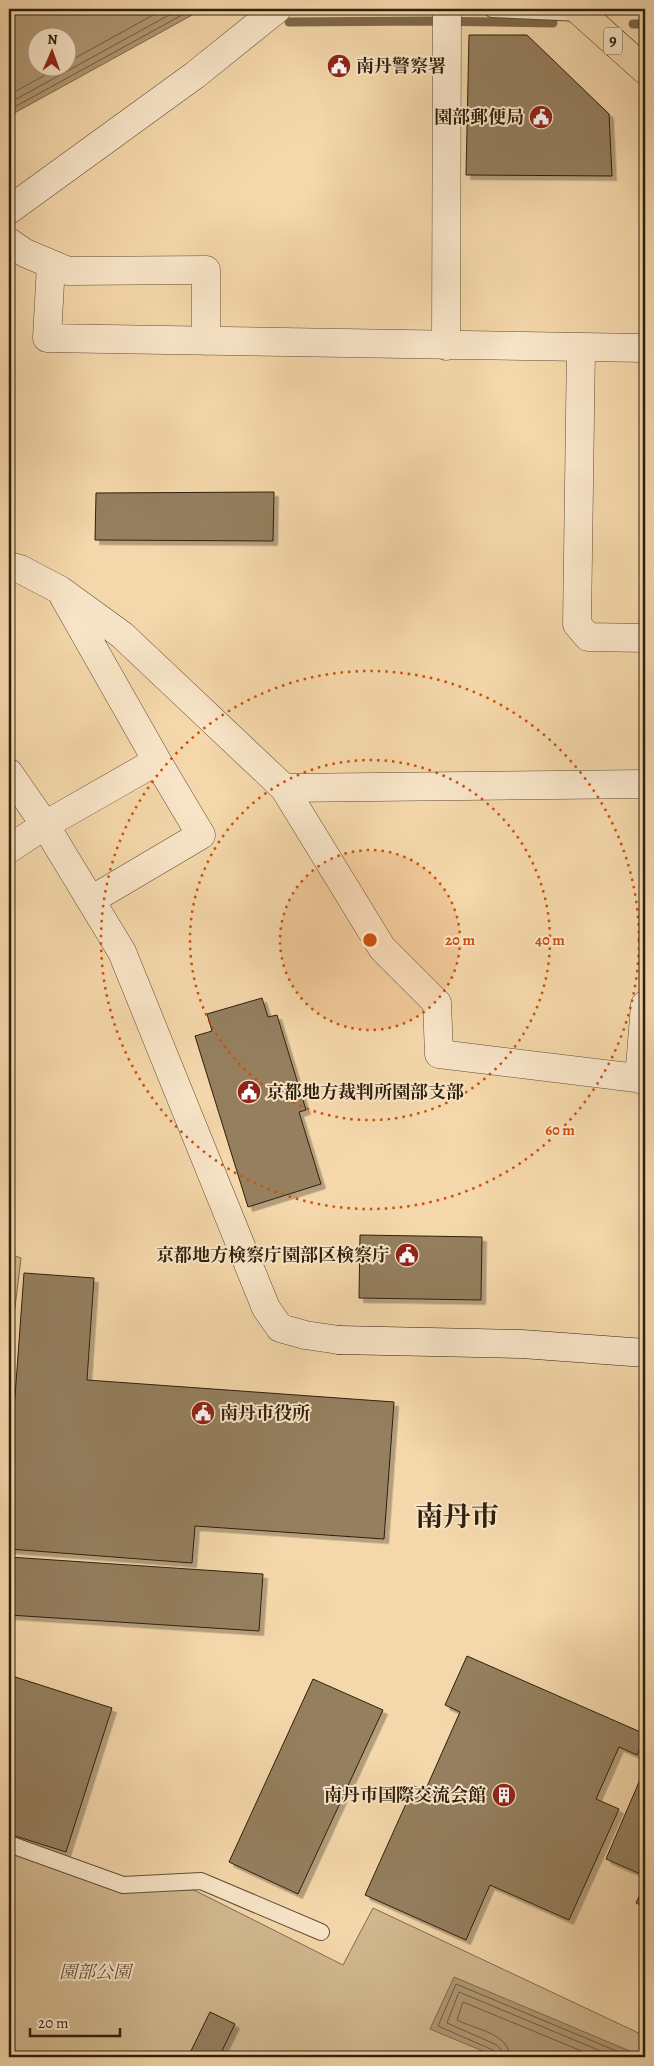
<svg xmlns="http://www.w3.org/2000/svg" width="654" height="2066" font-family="Alegreya,'Noto Serif JP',serif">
  <defs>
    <filter id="shadow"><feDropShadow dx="4.5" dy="4.5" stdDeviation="0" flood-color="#0004"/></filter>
  </defs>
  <rect width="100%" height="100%" fill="#f4d7aa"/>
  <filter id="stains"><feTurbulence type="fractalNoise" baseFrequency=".004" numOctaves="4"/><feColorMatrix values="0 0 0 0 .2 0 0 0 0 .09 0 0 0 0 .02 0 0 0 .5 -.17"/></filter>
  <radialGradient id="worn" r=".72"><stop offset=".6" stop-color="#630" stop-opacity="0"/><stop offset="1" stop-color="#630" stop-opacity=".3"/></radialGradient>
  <!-- green -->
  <path fill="#d2b88f" stroke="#806c4e" d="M9,1254L21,1258L12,1332H9Z
    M9,1853L114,1889L194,1890L343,1965L373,1908L645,2036V2057H9Z"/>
  <!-- water -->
  <path fill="#b19874" stroke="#7d684a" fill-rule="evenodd" d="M9,9H203L9,116ZM38,38H68V68H38Z
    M454,1977L644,2057H497L430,2029Z"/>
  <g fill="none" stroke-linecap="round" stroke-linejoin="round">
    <!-- shore -->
    <path stroke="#705c40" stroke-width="1" d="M68,62L164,9
      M9,95L58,68
      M9,103L180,9
      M9,110L193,9
      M497,2057L493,2050L438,2026L456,1984L631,2057
      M503,2057L502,2051L497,2045L447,2023L459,1992L615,2057
      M510,2057C509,2033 474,2029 457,2020L463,2002L596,2057"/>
    <!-- stream -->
    <path stroke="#7d684a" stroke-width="9" d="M289,22L429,21L553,23
      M633,24H645"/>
  </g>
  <!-- building -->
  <path fill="#957f5e" stroke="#2e1f0c" filter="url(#shadow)" d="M469,35H527L609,114L612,176L466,175Z
    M274,492L273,541L95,540L96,493Z
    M262,998L268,1017L277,1015L306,1110L299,1112L321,1184L248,1207L195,1036L212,1031L207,1014Z
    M360,1235L482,1237L481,1300L359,1298Z
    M24,1273L94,1278L87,1380L394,1402L384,1539L195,1526L192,1563L9,1549V1424H13Z
    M9,1557L263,1574L259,1631L9,1615Z
    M467,1656L645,1734V1738L637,1755L619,1747L596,1799L619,1809L569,1920L490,1885L466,1940L365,1895L414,1786L425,1791L460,1712L445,1705Z
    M9,1675L112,1708L66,1852L9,1834Z
    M313,1679L383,1710L298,1894L229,1862Z
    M645,1768V1876L606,1859Z
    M645,1883V1907L636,1903Z
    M210,2012L235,2024L219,2057H199L190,2053Z"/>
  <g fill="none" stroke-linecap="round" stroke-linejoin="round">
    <!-- lane casing -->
    <g stroke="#604d34" stroke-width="18">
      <path id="lane" d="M492,9L582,13
        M9,1844L123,1885L201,1881L321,1932"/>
    </g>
    <!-- street casing -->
    <g stroke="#604d34" stroke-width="29">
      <path id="street" d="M9,210L195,75L277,9
        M9,242L25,253L68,271L206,270V341
        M51,264L47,338L645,348
        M446,346L447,9
        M581,347L577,624L588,637L645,638
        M9,566L20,569L60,590L122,635L284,788L382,948L437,1003L439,1054L645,1079
        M64,597L157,761L201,835L91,900
        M9,773L45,825L122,952L266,1308L280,1328L305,1335L339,1340
        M284,788L645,784
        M9,849L45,825L157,761
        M639,1079L645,1005"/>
    </g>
    <!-- secondary casing -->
    <g stroke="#2e1f0c" stroke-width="29">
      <path id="secondary" d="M339,1340L522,1344L645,1353"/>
    </g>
    <!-- highway casing -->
    <g stroke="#2e1f0c" stroke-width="29">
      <path id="highway" d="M577,9L645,70"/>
    </g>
    <!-- lane -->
    <use href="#lane" stroke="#f8e5c8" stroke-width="16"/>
    <!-- street -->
    <use href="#street" stroke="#f8e5c8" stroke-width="28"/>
    <!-- secondary -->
    <use href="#secondary" stroke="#f8e5c8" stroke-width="28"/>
    <!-- highway -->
    <use href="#highway" stroke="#f4d7aa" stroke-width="28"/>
  </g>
  <!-- distance rings -->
  <circle cx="370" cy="940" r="90" fill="#cc500c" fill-opacity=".12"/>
  <g fill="none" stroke="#cc500c" stroke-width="2.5" stroke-dasharray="2.5 5">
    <circle cx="370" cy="940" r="90"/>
    <circle cx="370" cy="940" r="180"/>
    <circle cx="370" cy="940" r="269"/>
  </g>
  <!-- icons -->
  <defs>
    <g id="civic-disc" transform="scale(1.25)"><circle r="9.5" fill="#8f2418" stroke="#f8e5c8"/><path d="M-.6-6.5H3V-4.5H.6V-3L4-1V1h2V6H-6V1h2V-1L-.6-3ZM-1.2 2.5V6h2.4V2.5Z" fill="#fff"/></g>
    <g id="building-disc" transform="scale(1.25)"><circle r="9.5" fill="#8f2418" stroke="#f8e5c8"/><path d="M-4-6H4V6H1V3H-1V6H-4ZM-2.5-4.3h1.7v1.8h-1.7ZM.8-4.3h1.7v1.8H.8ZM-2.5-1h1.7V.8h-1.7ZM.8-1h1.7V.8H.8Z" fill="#fff"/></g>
  </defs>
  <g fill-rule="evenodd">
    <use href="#civic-disc" x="339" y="66"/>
    <use href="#civic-disc" x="541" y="117"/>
    <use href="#civic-disc" x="249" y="1092"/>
    <use href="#civic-disc" x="407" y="1255"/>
    <use href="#civic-disc" x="203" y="1413"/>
    <use href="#building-disc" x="504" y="1795"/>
  </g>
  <g text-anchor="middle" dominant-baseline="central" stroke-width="4" stroke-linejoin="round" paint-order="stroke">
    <!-- shield labels -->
    <rect fill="#f8e5c8" stroke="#6b5a44" stroke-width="1" x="604" y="27.5" width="18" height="27" rx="4"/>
    <g font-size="16" font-weight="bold" fill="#2e1f0c">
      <text x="613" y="41">9</text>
    </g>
    <!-- poi labels -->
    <g font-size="18" font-weight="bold" fill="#2e1f0c" stroke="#f8e5c8" text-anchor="start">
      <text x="356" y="66">南丹警察署</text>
      <text x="524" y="117" text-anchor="end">園部郵便局</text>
      <text x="266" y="1092">京都地方裁判所園部支部</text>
      <text x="390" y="1255" text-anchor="end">京都地方検察庁園部区検察庁</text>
      <text x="220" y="1413">南丹市役所</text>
      <text x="486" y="1795" text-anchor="end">南丹市国際交流会館</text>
    </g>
    <!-- park labels -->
    <g font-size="18" font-style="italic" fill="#5f4d33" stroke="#f8e5c8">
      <text x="95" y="1972">園部公園</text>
    </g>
    <!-- town labels -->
    <g font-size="28" font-weight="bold" fill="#2e1f0c" stroke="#f8e5c8">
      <text x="457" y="1517">南丹市</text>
    </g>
  </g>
  <circle cx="370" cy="940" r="8" fill="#cc500c" stroke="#f8e5c8" stroke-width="2.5"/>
  <g font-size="15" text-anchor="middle" font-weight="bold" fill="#cc500c" stroke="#f8e5c8" stroke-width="4" stroke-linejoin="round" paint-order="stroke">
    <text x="460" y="945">20 m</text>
    <text x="550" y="945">40 m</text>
    <text x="560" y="1135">60 m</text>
  </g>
  <!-- margin -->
  <rect width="654" height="2066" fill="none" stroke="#f4d7aa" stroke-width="30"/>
  <rect x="10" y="10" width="634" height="2046" fill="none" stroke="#2e1f0c" stroke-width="2.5"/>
  <rect x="15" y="15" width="624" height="2036" fill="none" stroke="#2e1f0c"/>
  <!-- north arrow -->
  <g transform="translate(52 52) rotate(2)"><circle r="24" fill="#f8e5c8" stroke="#a7967d"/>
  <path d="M0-4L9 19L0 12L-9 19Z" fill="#8f2418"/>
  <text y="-8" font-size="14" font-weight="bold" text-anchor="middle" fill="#2e1f0c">N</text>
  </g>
  <!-- scale -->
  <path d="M30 2028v8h90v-8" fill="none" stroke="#2e1f0c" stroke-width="2.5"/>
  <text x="38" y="2028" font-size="15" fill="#2e1f0c" stroke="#f8e5c8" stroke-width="4" paint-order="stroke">20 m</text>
  <rect width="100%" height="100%" filter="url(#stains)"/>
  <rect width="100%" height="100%" fill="url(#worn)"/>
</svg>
